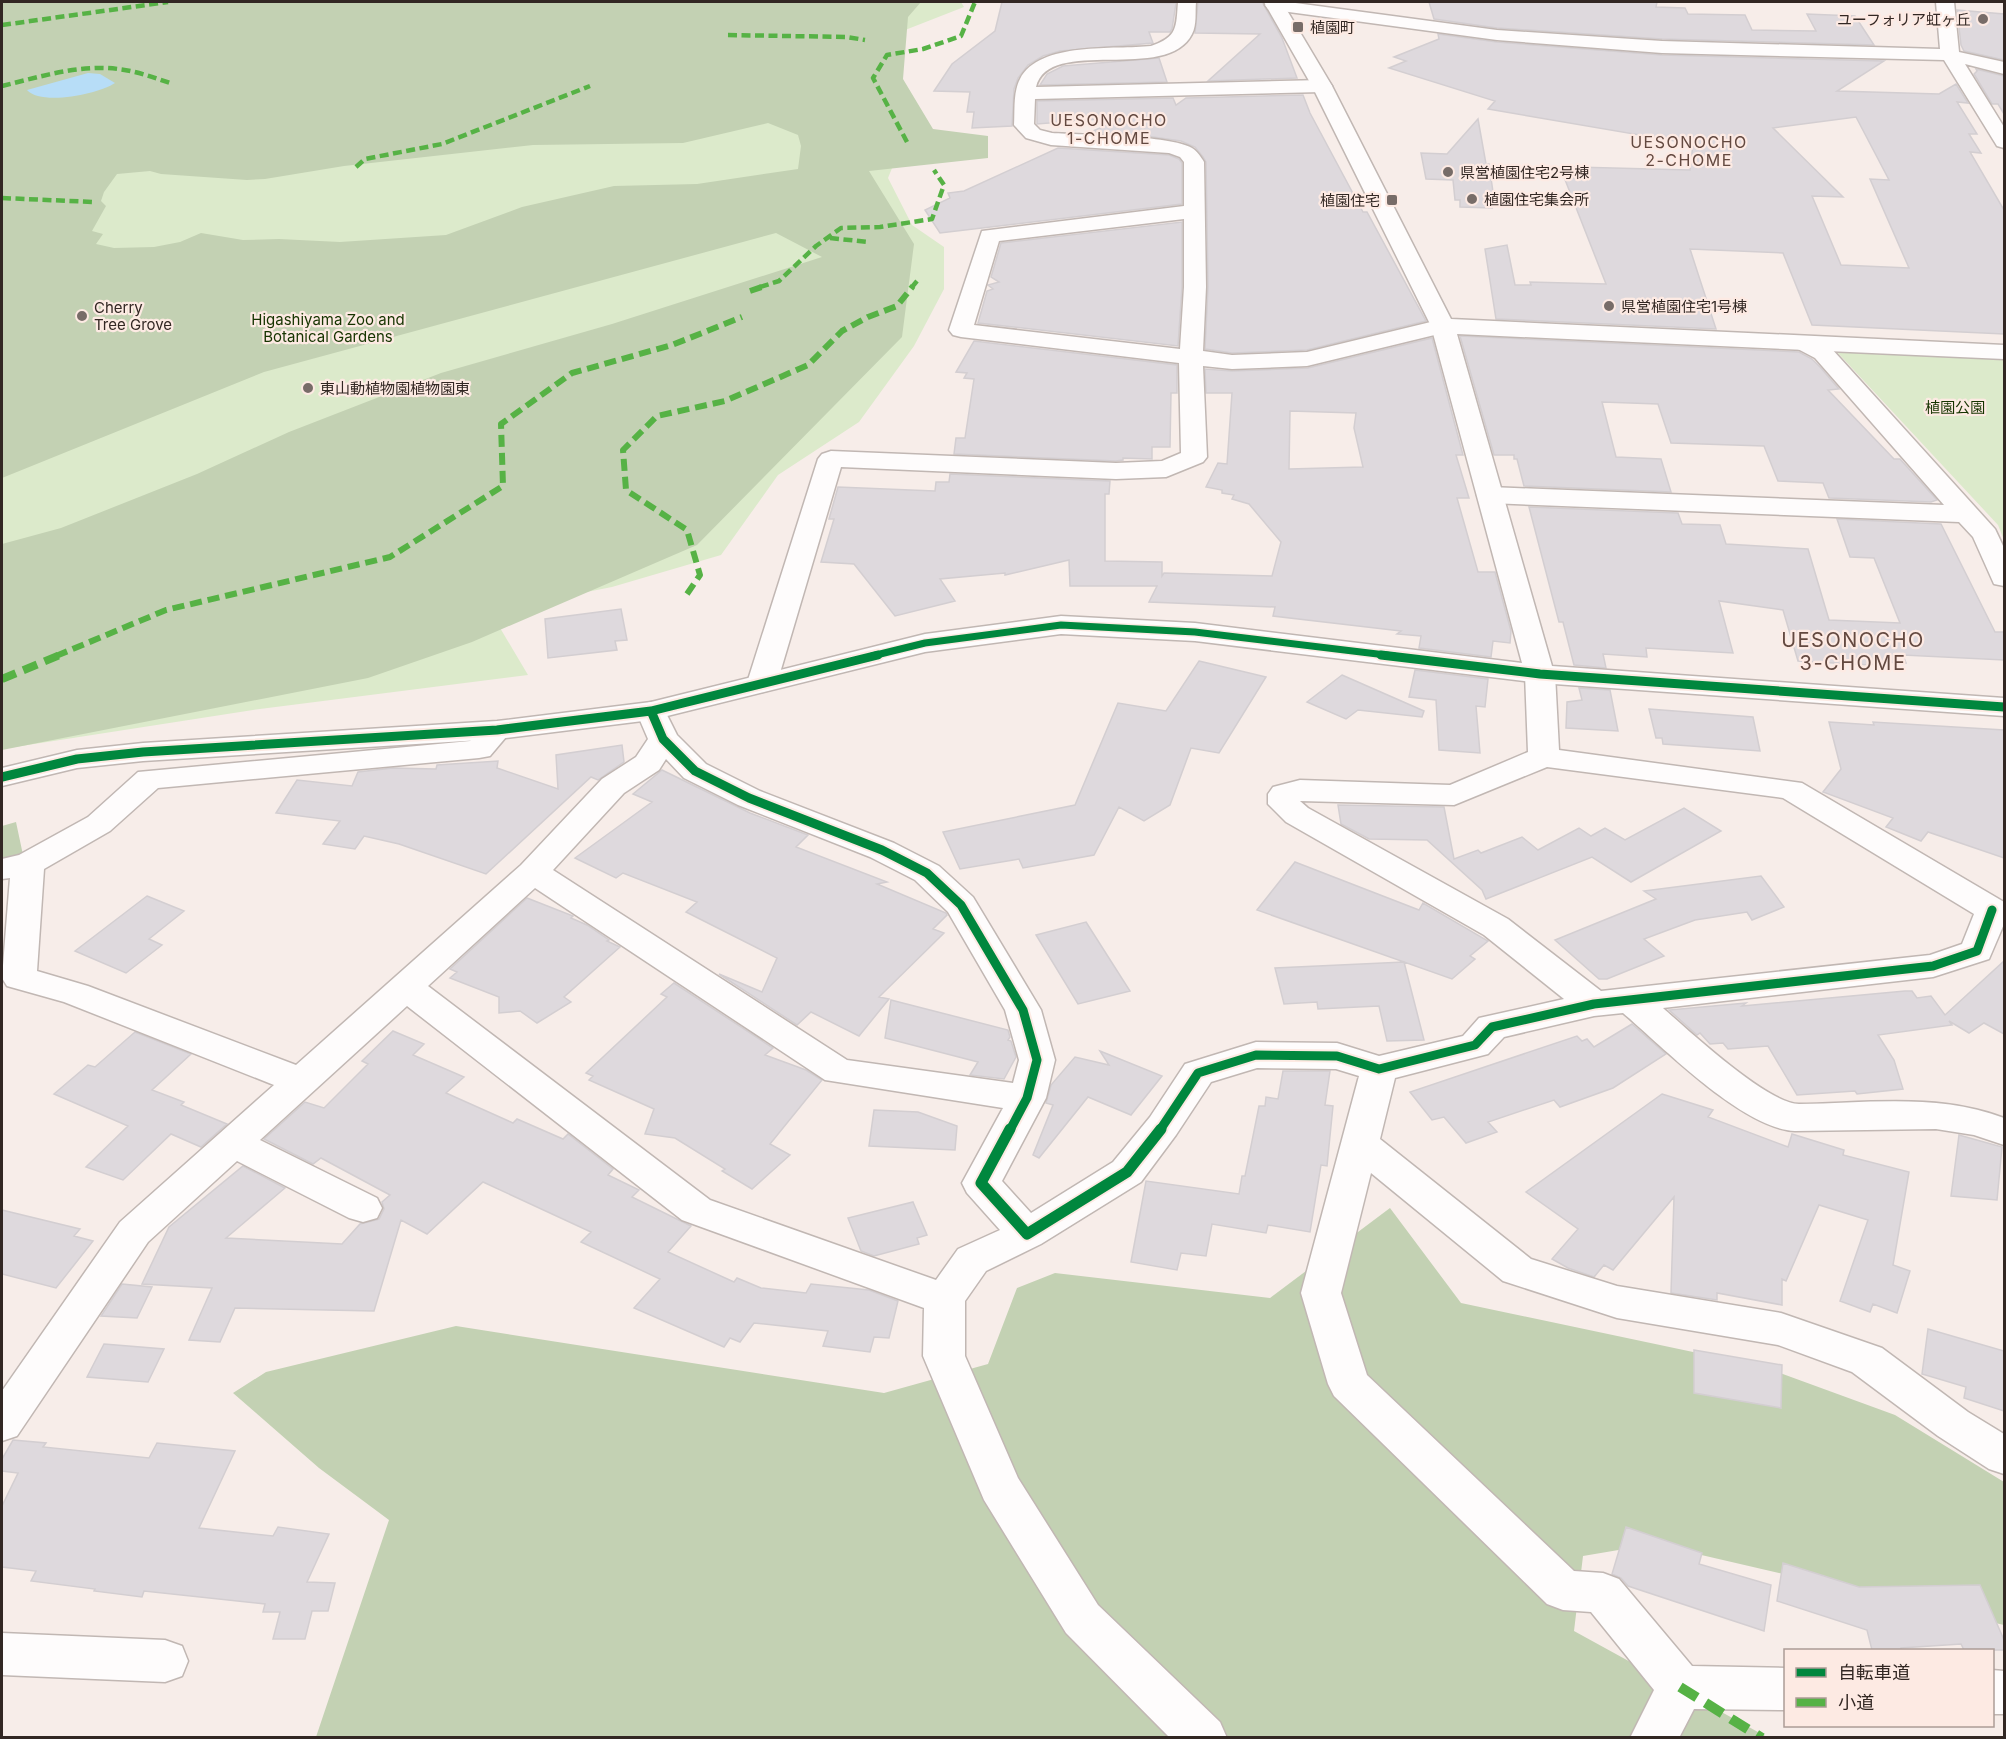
<svg xmlns="http://www.w3.org/2000/svg" width="2006" height="1739" font-family="Inter,'Noto Sans JP',sans-serif">
  <rect width="100%" height="100%" fill="#f7ede9"/>
  <!-- green -->
  <path fill="#dceacb" d="M2,2H961L964,7L854,50L901,146L888,178L912,225L944,247V289L914,346L859,422L778,475L721,555L612,587L490,611L528,675L253,710L2,749Z
    M1837,352L2004,358V540L1998,525Z"/>
  <!-- forest -->
  <path fill="#c3d1b3" fill-rule="evenodd" d="M2,2H921L908,17L903,79L933,129L988,136V158L869,171L914,244L902,337L697,545L472,642L368,678L2,750V544L61,528L197,474L289,432L441,373L612,324L822,257L776,233L264,372L2,478ZM768,123L798,135L801,146L798,169L697,184L614,186L522,207L446,235L340,242L279,239L243,240L201,233L180,242L154,247L114,248L96,244L103,234L92,231L106,206L101,201L104,192L117,174L150,171L161,174L247,180L265,179L344,166L533,145L683,143Z
    M16,822L23,855L2,860V826Z
    M1390,1208L1461,1303L1764,1367L1895,1415L2004,1482V1625L1654,1544L1583,1556L1574,1631L1767,1737H316L389,1520L319,1468L233,1393L266,1372L456,1326L884,1393L988,1364L1017,1288L1055,1273L1270,1298Z"/>
  <!-- water -->
  <path fill="#b7ddf7" d="M88,73L100,74L115,83C99,94 41,106 27,90Z"/>
  <!-- building -->
  <path fill="#ded9dd" stroke="#d3ced1" stroke-width="1.5" fill-rule="evenodd" d="M1002,2H1127L1176,3L1172,29L1170,32H1149L1153,43L1060,51L1043,56L1028,65L1018,78L1014,89L1012,126L972,128L974,112H967L970,92L934,91L952,64L995,31Z
    M1198,2H1262L1282,38L1297,78L1208,81L1260,34L1195,33Z
    M1429,2H1657L1656,7L1685,8L1688,14L1745,15L1752,30L1816,31L1807,14L1855,16L1874,45L1662,39L1497,28L1434,19Z
    M1957,10L2004,14V60L1964,51L1961,45Z
    M1438,34L1497,42L1662,55L1884,61L1837,91L1939,94L1956,84L1968,103L1957,102L1977,134H1969L1981,153L1970,152L2004,210V334L1812,325L1783,253L1690,249L1716,329L1496,319L1485,249L1507,245L1515,285H1531L1530,282L1606,284L1564,177L1578,178L1575,167L1690,170L1693,144L1488,109L1495,101L1389,68L1406,61L1394,57L1439,39ZM1856,117L1889,180L1870,179L1909,268L1841,265L1812,196L1843,197L1773,128Z
    M1159,58L1167,82L1040,85L1047,74L1063,66Z
    M1976,69L2004,76V114L1998,104H1992L1974,74L1977,71Z
    M1303,95L1310,113L1363,212H1367L1426,321L1307,350L1232,353L1205,349L1208,287L1206,162L1203,157L1195,147L1181,141L1146,136L1091,132L1125,117L1037,124V101L1173,98L1176,105L1186,98Z
    M1478,119L1486,164H1489L1494,199L1490,198L1492,208L1460,207V200H1455L1453,180L1426,179L1421,153L1447,154Z
    M1058,148L1169,155L1179,159L1182,163V204L940,233L925,210L950,198L948,193L964,191Z
    M1182,222V287L1178,346L978,323L987,291L993,289L988,285L999,282L991,277L1001,243Z
    M1460,336L1799,352L1812,359L1820,367L1839,389L1828,390L1894,459H1900L1937,500L1931,502L1829,498L1823,483L1778,481L1764,446L1671,443L1658,404L1602,402L1616,457L1661,459L1671,492L1524,486L1517,459H1514V455H1494Z
    M1432,338L1463,455H1456L1469,498H1457L1478,572H1495L1511,631L1510,643L1493,641L1491,657L1419,648L1421,636L1397,634L1401,631L1273,616L1275,607L1149,602L1157,586H1070L1069,560L1005,575V573L940,579L955,601L895,616L854,564L821,562L834,519H829L838,487L935,491L936,482H949L950,474L1110,481L1109,494H1105V561L1162,562V576L1164,573L1272,576L1281,542L1249,504L1232,499L1234,495L1222,493V490L1206,487L1218,463L1227,464L1232,393H1206L1205,369L1232,371L1308,368ZM1290,411L1356,413L1354,428L1363,467L1289,469Z
    M974,341L1177,365V393H1171L1170,447H1152V459L1123,458V460L1116,461L954,454L956,438H965L974,379L964,378L967,373L956,372Z
    M1529,507L1678,513L1682,524L1720,525L1726,544L1808,549L1829,620L1900,623L1874,558L1850,557L1837,519L1941,524L1995,632H2004V660L1903,655L1906,663L1881,662L1870,665L1798,661L1783,610L1719,601L1733,653L1646,648L1647,657L1603,654L1606,668L1574,665L1563,622H1559Z
    M621,609L627,640L615,641L617,650L548,658L545,619Z
    M1199,661L1266,677L1219,753L1191,748L1170,805L1144,821L1119,807L1094,855L1023,868L1019,859L960,869L943,832L1075,805L1118,703L1166,711Z
    M1415,670L1488,679L1485,707L1476,706L1480,753L1439,750L1436,700L1409,697Z
    M1342,675L1424,711L1422,717L1358,710L1346,719L1307,702Z
    M1579,688L1610,690L1618,731L1566,728L1567,702L1582,700Z
    M1649,709L1753,717L1760,751L1663,744L1662,738H1656Z
    M1829,722L1874,725L1873,722L2004,730V858L1928,832L1921,841L1886,827L1893,818L1823,792L1841,769Z
    M622,745L624,762L598,780L591,777L486,874L399,844L364,836L355,849L323,844L340,821L276,813L297,780L352,786L358,772L393,768L436,769L437,765L498,761L497,768L558,789L556,755Z
    M662,770L750,813L808,835L796,847L887,882L877,884L946,913L947,915L933,929L944,933L879,997L889,999L859,1036L811,1012L797,1025L719,974L762,992L777,958L686,912L697,902L623,873L616,878L575,858L652,802L633,794Z
    M1338,805L1444,807L1454,859L1478,850L1481,853L1522,837L1538,850L1579,828L1591,836L1605,828L1625,840L1684,808L1721,831L1631,882L1592,857L1486,899L1482,890L1427,840L1369,839L1341,824Z
    M1295,862L1419,910L1423,903L1488,941L1470,956L1475,959L1452,979L1257,910Z
    M1761,876L1784,907L1752,920L1747,912L1695,920L1644,939L1664,956L1607,979H1599L1555,940L1656,899L1644,891Z
    M147,896L184,911L149,939L162,945L126,973L75,951Z
    M527,898L573,916L571,918L587,925L609,940L607,941L620,947L564,997L571,1002L537,1023L520,1011L499,1013V997L450,978L457,972L450,969Z
    M1086,922L1130,991L1078,1004L1036,935Z
    M2004,961V1034L1984,1023L1969,1033L1949,1021L1952,1025L1878,1035L1894,1060L1903,1089L1857,1094L1855,1091L1797,1095L1768,1046L1728,1049L1723,1043L1710,1044L1700,1033L1697,1035L1669,1010L1746,1003L1742,1006L1905,991H1912L1917,998L1931,996L1945,1015Z
    M1404,962L1424,1040L1387,1041L1379,1006L1318,1009L1317,1002L1284,1004L1275,968Z
    M674,983L773,1048L765,1055L806,1070L822,1080L770,1144L790,1155L752,1189L722,1171L725,1169L675,1138L645,1134L654,1109L589,1080L593,1076L586,1073L667,997L661,994Z
    M891,1000L1008,1030L1010,1037L1008,1040L1011,1041L1016,1057L1004,1079L970,1075L978,1062L885,1038Z
    M1632,1024L1666,1054L1613,1088L1560,1107L1554,1100L1488,1122L1497,1132L1466,1143L1444,1117L1432,1120L1410,1092L1577,1036L1582,1041L1587,1039L1594,1047Z
    M393,1031L424,1044L413,1055L464,1077L446,1093L513,1123L517,1119L563,1139L568,1134L613,1169L608,1175L639,1190L632,1197L691,1226L668,1252L734,1282L737,1278L761,1288L806,1293L811,1284L869,1290L898,1301L889,1338L874,1337L870,1352L823,1346L828,1331L754,1323L740,1342L730,1338L724,1347L634,1308L660,1279L581,1242L591,1232L483,1182L427,1234L401,1220L374,1311L235,1308L220,1342L189,1340L212,1288L142,1284L169,1227L243,1166L285,1188L226,1238L342,1244L360,1224L379,1219L384,1209L382,1202L390,1195L321,1158L313,1164L264,1139L305,1102L324,1108L368,1064L362,1061Z
    M135,1032L191,1054L152,1090L184,1102L181,1105L227,1124L201,1147L171,1134L123,1180L86,1167L128,1126L54,1094L88,1065L95,1067Z
    M1100,1051L1162,1076L1131,1115L1088,1097L1039,1158L1033,1155L1053,1105L1046,1103L1051,1085L1075,1057L1109,1065Z
    M1283,1071H1330L1325,1105L1333,1106L1327,1166L1321,1165L1310,1232L1268,1225L1266,1233L1212,1224L1206,1256L1181,1253L1177,1270L1131,1262L1146,1181L1239,1194L1242,1176H1245L1259,1106H1265L1266,1097L1278,1099Z
    M1662,1094L1713,1110L1708,1117L1788,1147L1792,1134L1844,1150L1843,1155L1909,1172L1893,1265L1910,1271L1897,1313L1873,1304L1870,1312L1840,1301L1868,1220L1819,1205L1786,1281L1782,1279V1305L1717,1293V1300L1671,1293L1674,1197L1613,1270L1604,1265L1594,1277L1568,1268L1552,1259L1578,1229L1526,1192Z
    M874,1110L918,1112L957,1126L955,1150L869,1146Z
    M1959,1135L2002,1147L1997,1200L1951,1196Z
    M913,1202L927,1235L917,1238L919,1244L874,1256L861,1251L848,1218Z
    M2,1210L80,1229L74,1236L93,1241L56,1288L2,1274Z
    M122,1284L152,1287L137,1318L101,1316Z
    M1928,1329L2004,1351V1411L1964,1398L1966,1387L1922,1374Z
    M104,1344L164,1349L148,1382L87,1377Z
    M1694,1350L1782,1365L1781,1408L1694,1393Z
    M13,1440L46,1443L43,1447L149,1458L157,1443L235,1451L199,1528L273,1536L278,1527L329,1534L307,1582L335,1583L328,1611H312L305,1639H273L280,1612H263L265,1604L144,1591L142,1597L94,1591L95,1589L31,1581L36,1571L2,1567V1506L18,1473L2,1471V1459Z
    M1626,1527L1702,1553L1699,1564L1771,1585L1764,1631L1628,1586L1621,1578L1612,1574Z
    M1783,1563L1859,1587L1980,1585L2004,1640V1650H1964L1961,1644L1901,1648V1650H1872L1867,1630L1777,1601Z"/>
  <g fill="none" stroke-linecap="round" stroke-linejoin="round">
    <!-- street casing -->
    <g stroke="#c1b7b3" stroke-width="3">
      <path id="street" d="M1178,2H1196C1195,12 1197,25 1192,34C1167,84 1049,35 1036,87L1322,80L1329,82L1332,86L1329,90L1322,92L1035,99L1034,124L1040,130L1052,133C1082,135 1170,135 1192,148C1197,151 1201,157 1204,162L1206,287L1203,351L1232,355L1307,352L1443,319L1451,321L1455,326L1451,331L1307,366L1232,369L1203,366L1207,457L1203,462L1166,477L1116,479L841,467L777,683L773,689L762,692L751,689L747,683L818,459L822,454L831,451L1116,463L1162,461L1181,453L1179,363L961,337L953,335L949,330L982,231L1184,206V162L1180,157L1169,153L1051,145L1026,138L1014,125C1015,111 1013,92 1020,79C1039,41 1116,50 1151,46C1178,37 1176,27 1178,2ZM1184,219V287L1180,349L974,325L999,241Z
        M1268,2H1288L1497,30L1662,41L1940,49L1936,2H1954L1959,52L2004,62V74L1965,64L2004,127V148L1997,146L1944,60L1662,53L1497,40L1274,10L1268,9L1265,5Z
        M1804,336L1831,348L1995,529L2004,548V586L1994,584L1973,537L1959,522L1490,503L1481,501L1477,495L1481,489L1490,487L1944,505L1815,358L1796,348L1792,343L1796,338Z
        M1540,665L1550,668L1555,674L1559,750L1802,783L2004,902V924L1989,959L1933,977L1663,1008C1689,1031 1768,1104 1799,1104C1868,1103 1939,1093 2004,1118V1145L1974,1135L1936,1129L1795,1131C1743,1129 1663,1047 1623,1013L1594,1016L1504,1037L1488,1054L1395,1078L1380,1139L1531,1259L1617,1286L1781,1313L1882,1348L1968,1412L2004,1434V1474L1989,1469L1938,1436L1852,1372L1778,1345L1617,1318L1503,1281L1371,1173L1341,1293L1367,1375L1574,1571L1603,1573L1619,1579L1692,1666L1786,1668V1710L1694,1709L1679,1738H1630L1654,1690L1591,1612L1563,1610L1547,1604L1334,1396L1328,1384L1301,1293L1359,1076L1336,1069L1257,1068L1211,1082L1176,1135L1141,1182L1041,1244L986,1271L965,1301V1356L1018,1478L1098,1605L1220,1722L1227,1738H1170L1066,1633L984,1500L923,1356L924,1308L682,1220L407,1006L260,1140L377,1198L382,1208L377,1218L363,1222L349,1218L237,1161L148,1242L17,1436L2,1441V1391L120,1222L274,1085L64,1002L7,986L2,978L10,878L2,879V859L19,855L88,817L138,772L470,741C482,728 489,719 508,724L512,730L490,756L479,758L158,788L110,831L44,869L37,971L88,986L296,1065L521,865L602,779L636,757L648,739L636,711L640,705L651,702L662,705L677,735L706,764L760,791L894,843L939,866L973,897L1041,1010L1055,1060L1046,1098L1002,1181L1031,1213L1113,1162L1150,1117L1185,1064L1256,1042L1337,1043L1379,1056L1463,1036L1479,1018L1564,999L1484,935L1286,822L1268,804V794L1273,787L1300,780L1450,785L1528,752L1525,674L1530,668ZM666,759L684,778L738,805L870,857L915,880L948,912L1005,1010L1019,1060L1013,1083L847,1060L553,870L624,793L659,770ZM1547,767L1783,798L1974,914L1962,944L1930,955L1601,991L1508,919L1308,808L1300,801L1454,805ZM535,888L825,1080L1003,1108L962,1183L967,1193L1000,1230L958,1249L936,1280L710,1200L428,986Z
        M2,1633L165,1640L182,1646L188,1661L182,1676L165,1682L2,1675Z
        M1992,1670L2004,1671V1714H1992Z"/>
    </g>
    <!-- secondary casing -->
    <g stroke="#c1b7b3" stroke-width="3">
      <path id="secondary" d="M1264,2H1282L1332,86L1451,319L2004,345V359L1457,334L1552,666L2004,698V716L1540,683L1195,641L1061,634L925,652L651,720L497,739L143,761L77,768L2,786V768L77,750L143,743L497,721L651,702L925,634L1061,616L1195,623L1522,663L1431,326L1312,86Z"/>
    </g>
    <!-- street -->
    <use href="#street" fill="#fefcfc" fill-rule="evenodd"/>
    <!-- secondary -->
    <use href="#secondary" fill="#fefcfc" fill-rule="evenodd"/>
    <!-- quiet-far3 -->
    <path stroke="#56b245" stroke-width="4.5" stroke-dasharray="9 4.5" stroke-linecap="butt" d="M2,25L168,2
      M728,35L847,37L865,40
      M2,86C39,77 80,64 118,69C137,71 155,78 173,84
      M907,142L873,78L887,55L923,49L961,36L975,2
      M356,167L365,159L442,144L590,86
      M2,198L93,202
      M830,238L868,242
      M760,287L779,281L816,246L841,228L880,227L932,219L944,185L934,170
      M912,287L917,281"/>
    <!-- quiet-far2 -->
    <path stroke="#56b245" stroke-width="6" stroke-dasharray="12 6" stroke-linecap="butt" d="M750,291L765,286
      M687,594L700,575L687,530L626,490L623,450L657,416L725,401L808,365L842,331L868,317L897,306L913,286
      M56,656L166,610L390,557L503,486L501,424L572,373L672,345L742,317"/>
    <!-- quiet-far1 -->
    <path stroke="#56b245" stroke-width="8" stroke-dasharray="15 8" stroke-linecap="butt" d="M2,679L60,655"/>
    <!-- quiet -->
    <path stroke="#56b245" stroke-width="10" stroke-dasharray="20 10" stroke-linecap="butt" d="M1680,1687L1762,1738"/>
    <!-- cycleway-far2 casing -->
    <g stroke="#fdeae3" stroke-width="10">
      <path id="cycleway-far2" d="M872,656L925,643L1061,625L1195,632L1394,656"/>
    </g>
    <!-- cycleway-far1 casing -->
    <g stroke="#fdeae3" stroke-width="13">
      <path id="cycleway-far1" d="M1381,655L1540,674L2004,707
        M651,711L663,739L695,771L749,798L882,850L927,873L961,905L1023,1010L1037,1060L1027,1098L1010,1130
        M2,777L77,759L143,752L497,730L651,711L878,655
        M1160,1130L1198,1073L1256,1055L1337,1056L1379,1069L1475,1045L1492,1027L1594,1004L1933,966L1977,951L1992,910"/>
    </g>
    <!-- cycleway casing -->
    <g stroke="#fdeae3" stroke-width="15">
      <path id="cycleway" d="M1010,1129L981,1183L1027,1234L1127,1172L1161,1129"/>
    </g>
    <!-- cycleway-far2 -->
    <use href="#cycleway-far2" stroke="#00873e" stroke-width="7"/>
    <!-- cycleway-far1 -->
    <use href="#cycleway-far1" stroke="#00873e" stroke-width="9"/>
    <!-- cycleway -->
    <use href="#cycleway" stroke="#00873e" stroke-width="11"/>
  </g>
  <!-- markers -->
  <g fill="#776c68" stroke="#fdeae3" stroke-width="2">
    <circle cx="1983" cy="19" r="6"/>
    <rect x="1292" y="21" width="12" height="12" rx="3"/>
    <circle cx="1448" cy="172" r="6"/>
    <circle cx="1472" cy="199" r="6"/>
    <rect x="1386" y="194" width="12" height="12" rx="3"/>
    <circle cx="1609" cy="306" r="6"/>
    <circle cx="82" cy="316" r="6"/>
    <circle cx="308" cy="388" r="6"/>
  </g>
  <g text-anchor="middle" dominant-baseline="central" stroke-width="4.5" stroke-linejoin="round" paint-order="stroke">
    <!-- far-poi labels -->
    <g font-size="15" fill="#322723" stroke="#fdeae3" text-anchor="start">
      <text x="1971" y="19" text-anchor="end">ユーフォリア虹ヶ丘</text>
      <text x="1310" y="27">植園町</text>
      <text x="1460" y="172">県営植園住宅2号棟</text>
      <text x="1484" y="199">植園住宅集会所</text>
      <text x="1380" y="200" text-anchor="end">植園住宅</text>
      <text x="1621" y="306">県営植園住宅1号棟</text>
      <text x="94" y="307">Cherry<tspan x="94" dy="17">Tree Grove</tspan></text>
      <text x="320" y="388">東山動植物園植物園東</text>
    </g>
    <!-- far-park labels -->
    <g font-size="15" fill="#163400" stroke="#fdeae3">
      <text x="328" y="319">Higashiyama Zoo and<tspan x="328" dy="17">Botanical Gardens</tspan></text>
      <text x="1955" y="407">植園公園</text>
    </g>
    <!-- far-neighbourhood labels -->
    <g font-size="16" letter-spacing="1.5" fill="#634940" stroke="#fdeae3">
      <text x="1109" y="120">UESONOCHO<tspan x="1109" dy="18">1-CHOME</tspan></text>
      <text x="1689" y="142">UESONOCHO<tspan x="1689" dy="18">2-CHOME</tspan></text>
    </g>
    <!-- neighbourhood labels -->
    <g font-size="20" letter-spacing="1.5" fill="#634940" stroke="#fdeae3">
      <text x="1853" y="640">UESONOCHO<tspan x="1853" dy="23">3-CHOME</tspan></text>
    </g>
  </g>
  <!-- border -->
  <rect width="2006" height="1739" fill="none" stroke="#322723" stroke-width="6"/>
  <!-- legend -->
  <rect x="1784" y="1649" width="210" height="78" fill="#fdeae3" stroke="#ac9c96" stroke-width="1.5"/>
  <rect x="1796" y="1668" width="30" height="9" fill="#00873e" stroke="#ac9c96" stroke-width="1.5"/>
  <text x="1838" y="1679" font-size="18" fill="#322723">自転車道</text>
  <rect x="1796" y="1698" width="30" height="9" fill="#56b245" stroke="#ac9c96" stroke-width="1.5"/>
  <text x="1838" y="1709" font-size="18" fill="#322723">小道</text>
</svg>
